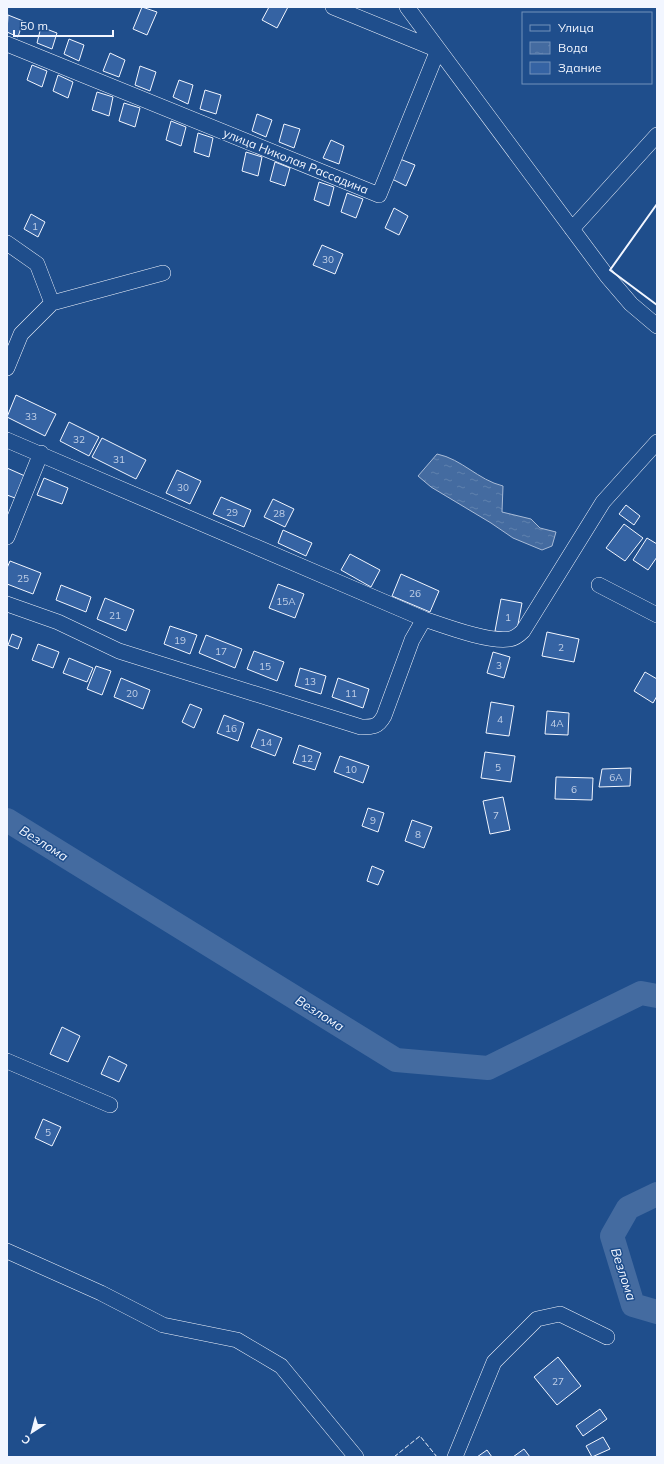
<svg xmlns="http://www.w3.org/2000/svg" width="664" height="1464" font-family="Mulish,sans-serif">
  <defs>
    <pattern id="water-ripples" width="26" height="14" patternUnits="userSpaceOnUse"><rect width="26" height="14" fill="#446ba0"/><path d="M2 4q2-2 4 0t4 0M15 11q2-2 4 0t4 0" fill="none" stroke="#5f81ae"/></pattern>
  </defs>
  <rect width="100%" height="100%" fill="#1f4e8c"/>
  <!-- water -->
  <path fill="url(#water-ripples)" stroke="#a8bbd7" d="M437,454C462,459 478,480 503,486L502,512L531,519L540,528L556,532L552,546L542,550L513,538L491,523L431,487L418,476Z"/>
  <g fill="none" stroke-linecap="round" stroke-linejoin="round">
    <!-- river -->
    <path stroke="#446ba0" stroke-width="24" d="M7,820L396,1060L488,1068L641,993L657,996
      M657,1194L628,1208L612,1236L633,1305L657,1312"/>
  </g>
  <!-- building -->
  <path fill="#3563a3" stroke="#f2f6ff" d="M142,7L157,12L147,35L133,29Z
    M269,7H288L277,28L262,20Z
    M8,15L23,21L18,37L7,32Z
    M41,27L57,33L52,49L37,43Z
    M69,39L84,45L79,61L64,54Z
    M110,53L125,60L119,77L103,71Z
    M32,65L47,71L42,87L27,80Z
    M140,66L156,72L150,91L135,85Z
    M58,75L73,82L68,98L53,91Z
    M179,80L193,85L188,104L173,97Z
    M205,90L221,95L216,114L200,109Z
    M97,92L113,97L109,116L92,110Z
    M124,103L140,108L135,127L119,121Z
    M257,114L272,120L266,137L252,131Z
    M171,121L186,127L181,146L166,140Z
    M284,124L300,129L294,148L279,142Z
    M198,133L213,138L209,157L194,152Z
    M331,140L344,146L339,164L323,158Z
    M246,152L262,157L258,176L242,171Z
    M400,159L415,165L406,186L392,179Z
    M275,162L290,168L285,186L270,181Z
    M319,182L334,187L329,206L314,200Z
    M347,193L363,199L356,218L341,212Z
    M394,208L408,216L399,235L385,228Z
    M31,214L45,222L38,237L24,229Z
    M322,245L343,254L335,274L313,265Z
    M16,395L56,414L45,436L7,417Z
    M69,422L99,437L89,456L60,441Z
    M102,438L146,460L136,479L92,457Z
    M7,468L25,476L15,498L7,495Z
    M177,470L201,481L190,504L166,493Z
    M44,478L68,488L62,504L37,495Z
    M221,497L251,510L244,527L213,514Z
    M273,499L294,509L285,527L264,517Z
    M626,505L640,516L634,525L619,514Z
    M624,524L643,538L625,561L606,548Z
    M283,530L312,543L306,556L278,543Z
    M647,538L657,544V557L648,570L633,560Z
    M350,554L380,570L371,587L341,570Z
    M10,561L41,573L33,594L7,584V568Z
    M401,574L439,591L430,612L392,596Z
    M278,584L304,594L295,618L269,608Z
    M61,585L91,597L86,612L56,600Z
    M105,598L134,610L126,631L97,619Z
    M501,599L522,603L516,635L495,631Z
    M170,626L197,635L190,654L164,644Z
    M547,632L579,639L574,662L542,656Z
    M12,634L22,638L18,649L8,645Z
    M206,635L242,649L235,668L199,653Z
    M38,644L59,652L53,668L32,660Z
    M254,651L284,662L277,681L247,669Z
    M493,652L510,657L504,678L487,673Z
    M69,658L93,668L87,682L63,673Z
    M96,666L111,671L102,695L87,689Z
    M300,668L326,676L321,694L295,686Z
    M645,672L657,679V696L653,703L634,691Z
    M121,678L150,690L143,709L114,697Z
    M338,678L369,689L363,708L332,697Z
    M491,702L514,706L509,736L486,733Z
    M190,704L202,709L194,728L182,722Z
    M547,711L569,713L568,735L545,734Z
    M224,715L244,723L238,741L217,733Z
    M258,729L282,738L275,756L251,747Z
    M299,745L321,753L315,770L293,763Z
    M485,752L515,756L511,782L481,778Z
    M340,756L369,766L363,783L334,772Z
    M631,768L630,786L599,787L602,769Z
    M556,777L593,778L592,800L555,799Z
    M503,797L510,830L490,834L483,801Z
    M368,808L384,813L378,832L362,826Z
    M412,820L432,827L424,848L405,841Z
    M372,866L384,871L378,885L367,881Z
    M62,1027L80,1036L68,1062L50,1054Z
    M109,1056L127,1065L119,1082L101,1074Z
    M43,1119L61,1127L52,1146L35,1138Z
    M558,1357L581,1386L557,1405L534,1377Z
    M600,1409L607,1419L583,1436L576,1426Z
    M603,1437L610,1449L592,1457L586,1446Z
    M524,1449L530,1457H513Z
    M487,1450L492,1457H477Z"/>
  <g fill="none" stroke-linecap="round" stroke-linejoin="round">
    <!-- minor casing -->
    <g stroke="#f2f6ff" stroke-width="16">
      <path id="minor" d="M407,7L607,276L631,304L657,326
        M7,44L379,195L438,50L333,7
        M572,229L657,135
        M7,243L37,264L52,303
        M7,368L21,334L52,303L163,273
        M7,440L424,619C445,626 490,643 510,639C515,638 519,635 523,631L603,502L657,442
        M7,537L41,453
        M599,585L657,615
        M7,604L58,622L119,651L361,727C373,727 378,727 384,716L412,640L424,619
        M7,1061L110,1105
        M7,1251L101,1293L163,1325L237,1340L281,1366L356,1457
        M455,1457L494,1362L537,1319L560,1314L607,1337"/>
    </g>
    <!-- minor -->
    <use href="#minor" stroke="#1f4e8c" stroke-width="15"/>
    <!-- fence -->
    <path stroke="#f2f6ff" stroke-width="1" stroke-dasharray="5 2" stroke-linecap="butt" d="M394,1457L420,1436L437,1457"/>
    <!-- wall -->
    <path stroke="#f2f6ff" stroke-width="2" d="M657,204L610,270L657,305"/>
  </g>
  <g text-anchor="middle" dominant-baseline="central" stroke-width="3" stroke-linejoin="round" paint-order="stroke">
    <!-- number labels -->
    <g font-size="10" fill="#c3d1e8">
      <text x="35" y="226">1</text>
      <text x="328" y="259">30</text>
      <text x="31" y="416">33</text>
      <text x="79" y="439">32</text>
      <text x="119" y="459">31</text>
      <text x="183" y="487">30</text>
      <text x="232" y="512">29</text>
      <text x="279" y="513">28</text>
      <text x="23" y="578">25</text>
      <text x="415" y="593">26</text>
      <text x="286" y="601">15А</text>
      <text x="115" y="615">21</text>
      <text x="508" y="617">1</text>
      <text x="180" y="640">19</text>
      <text x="561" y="647">2</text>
      <text x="221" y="651">17</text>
      <text x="499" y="665">3</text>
      <text x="265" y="666">15</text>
      <text x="310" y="681">13</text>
      <text x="132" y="693">20</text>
      <text x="351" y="693">11</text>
      <text x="500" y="719">4</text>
      <text x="557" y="723">4А</text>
      <text x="231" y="728">16</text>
      <text x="266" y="742">14</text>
      <text x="307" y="758">12</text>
      <text x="498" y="767">5</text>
      <text x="351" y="769">10</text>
      <text x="616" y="777">6А</text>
      <text x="574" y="789">6</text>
      <text x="496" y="815">7</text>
      <text x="373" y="820">9</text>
      <text x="418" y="834">8</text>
      <text x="48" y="1132">5</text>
      <text x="558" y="1381">27</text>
    </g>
    <!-- street labels -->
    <g font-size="12" fill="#f2f6ff" stroke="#1f4e8c">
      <text transform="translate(296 161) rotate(22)">улица Николая Рассадина</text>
    </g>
    <!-- water labels -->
    <g font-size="13" font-style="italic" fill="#f2f6ff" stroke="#1f4e8c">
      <text transform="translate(44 843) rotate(32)">Везлома</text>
      <text transform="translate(320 1013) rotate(32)">Везлома</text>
      <text transform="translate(624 1274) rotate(72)">Везлома</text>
    </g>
  </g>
  <!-- border -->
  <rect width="664" height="1464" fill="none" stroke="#f2f6ff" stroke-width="16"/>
  <!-- legend -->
  <rect x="522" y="12" width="130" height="72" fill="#1f4e8c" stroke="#7391ba"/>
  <rect x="530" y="25" width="20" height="6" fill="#1f4e8c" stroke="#7391ba"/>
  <text x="558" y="32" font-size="12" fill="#f2f6ff">Улица</text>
  <rect x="530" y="42" width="20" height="12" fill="url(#water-ripples)" stroke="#7391ba"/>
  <text x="558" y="52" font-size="12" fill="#f2f6ff">Вода</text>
  <rect x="530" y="62" width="20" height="12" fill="#3563a3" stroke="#7391ba"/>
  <text x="558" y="72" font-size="12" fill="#f2f6ff">Здание</text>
  <!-- north arrow -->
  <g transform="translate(32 1432) rotate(216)" stroke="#1f4e8c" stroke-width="3" paint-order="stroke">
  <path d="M0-3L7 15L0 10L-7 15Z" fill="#f2f6ff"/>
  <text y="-6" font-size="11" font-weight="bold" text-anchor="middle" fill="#f2f6ff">С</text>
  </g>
  <!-- scale -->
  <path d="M14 30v6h99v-6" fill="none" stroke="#f2f6ff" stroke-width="2"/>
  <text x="20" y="30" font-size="12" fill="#f2f6ff" stroke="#1f4e8c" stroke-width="3" paint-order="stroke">50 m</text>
</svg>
